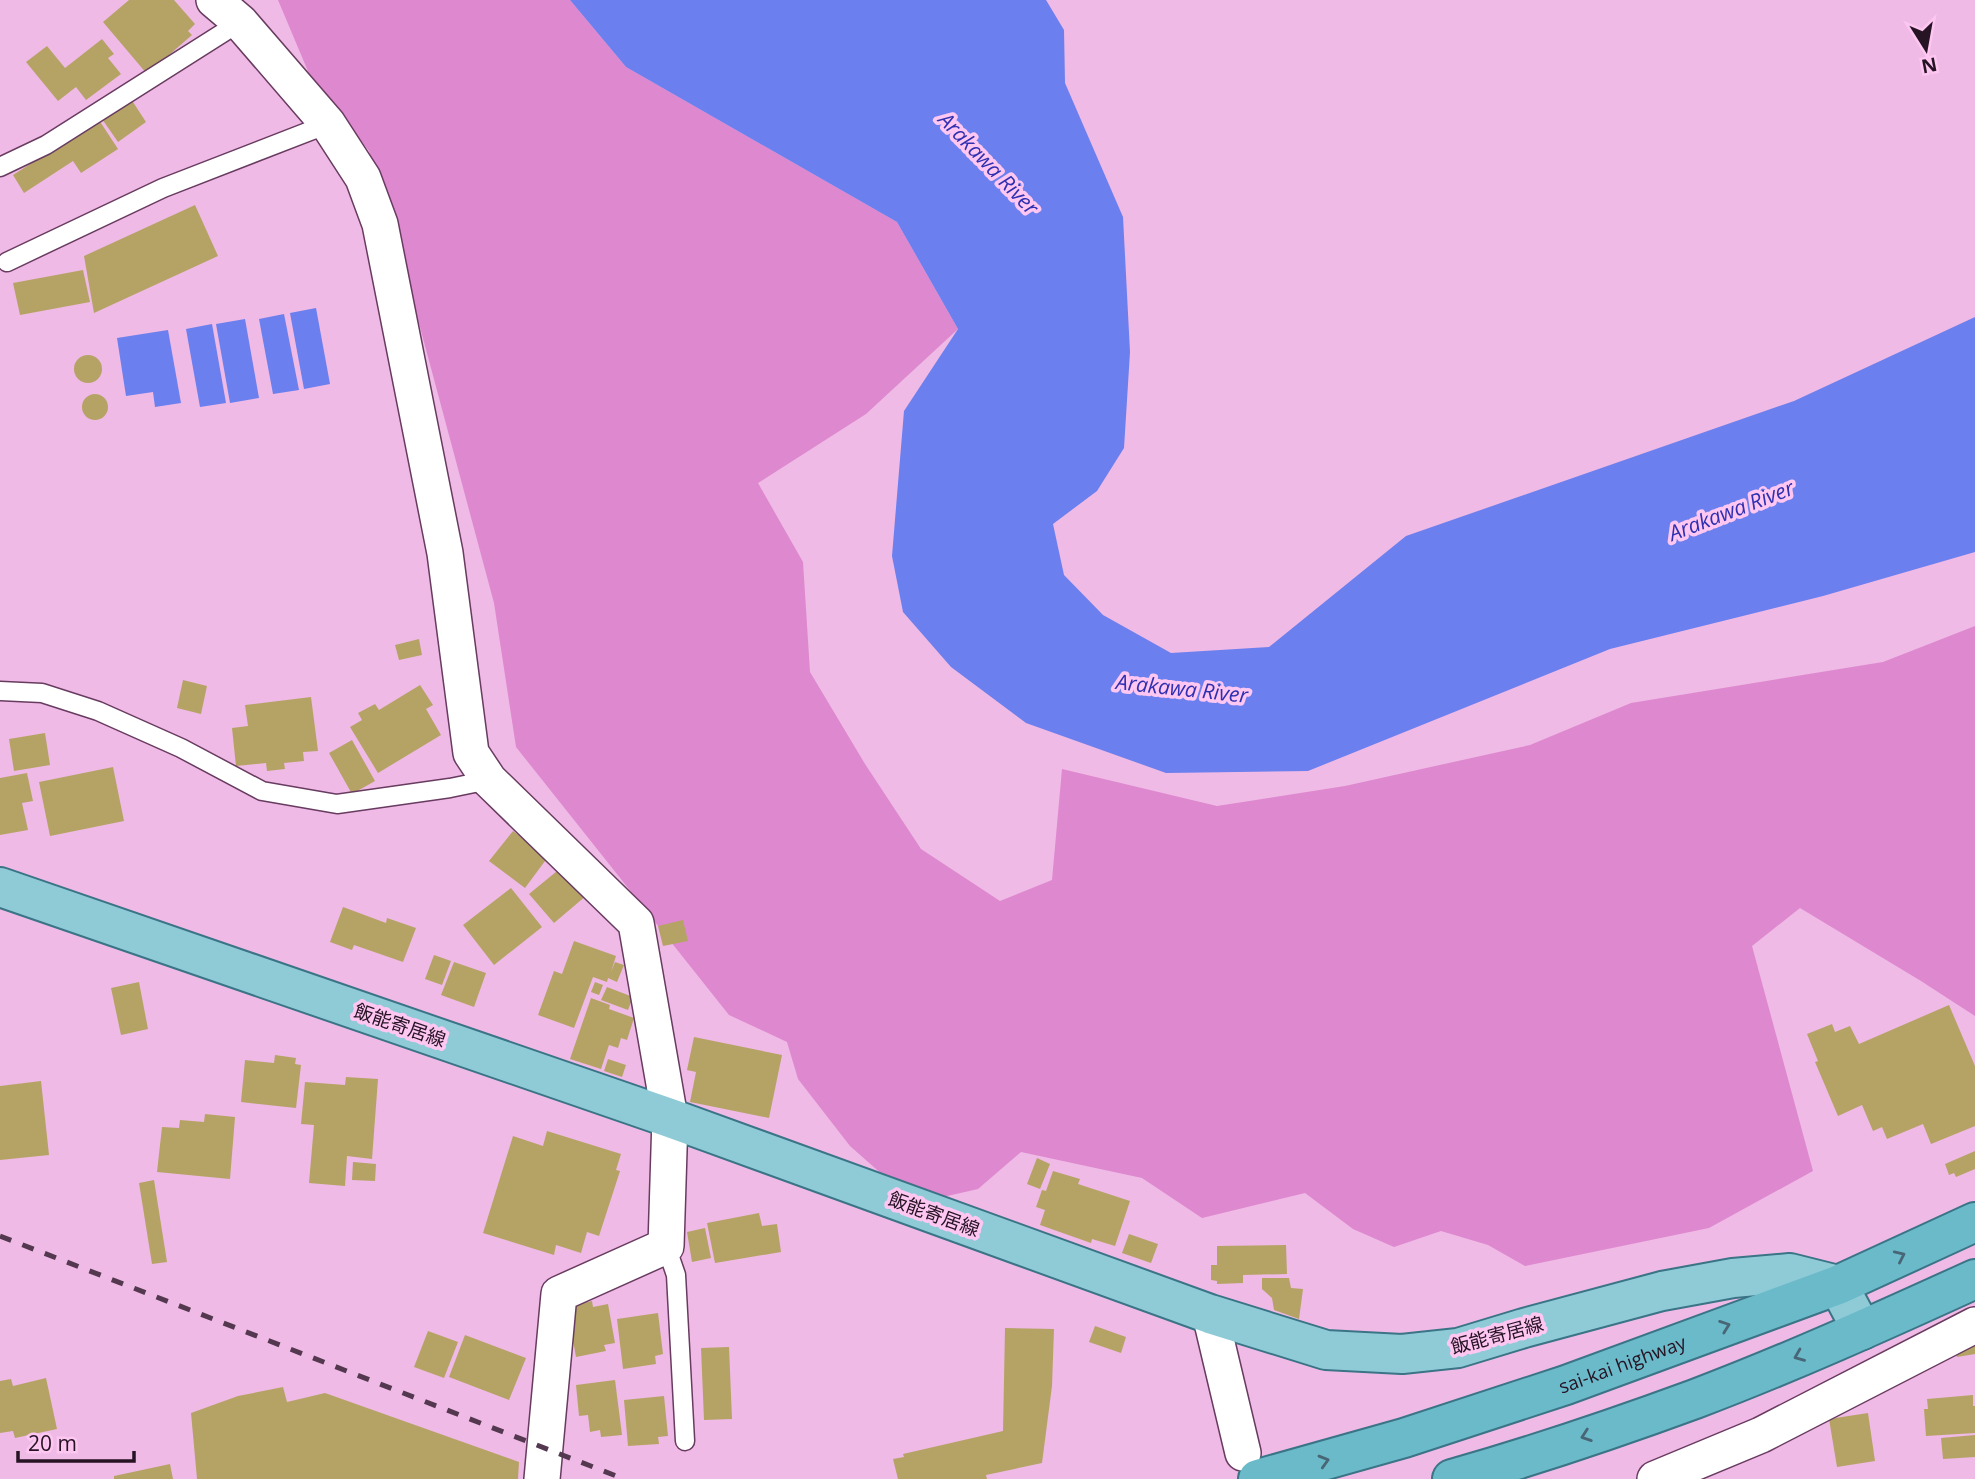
<svg xmlns="http://www.w3.org/2000/svg" width="1975" height="1479" font-family="'Open Sans','Noto Sans JP',sans-serif">
  <rect width="100%" height="100%" fill="#efbae5"/>
  <!-- green -->
  <path fill="#de88cf" d="M278,0H570L626,67L897,222L958,329L866,414L758,483L803,562L810,672L865,764L921,849L1000,901L1052,880L1062,769L1217,806L1345,786L1530,745L1631,703L1883,662L1975,626V1016L1921,981L1800,908L1752,946L1813,1171L1709,1228L1525,1266L1488,1245L1441,1231L1394,1247L1353,1229L1305,1193L1202,1218L1142,1178L1021,1152L978,1189L934,1199L884,1176L850,1146L798,1079L787,1042L729,1015L516,747L494,603L413,301L369,151L310,76Z"/>
  <!-- water -->
  <path fill="#6b7fee" d="M570,0H1046L1064,30L1065,83L1123,217L1130,352L1124,448L1097,491L1053,524L1064,575L1103,615L1171,653L1269,647L1406,536L1794,401L1975,317V552L1823,596L1610,649L1308,771L1166,773L1026,723L951,667L903,612L892,556L904,411L958,329L897,222L626,67Z
    M316,308L330,384L304,389L290,313Z
    M284,314L299,390L273,394L259,319Z
    M245,319L259,398L230,403L216,324Z
    M212,324L226,403L200,407L186,329Z
    M168,330L181,403L155,407L153,392L126,396L117,338Z"/>
  <!-- building -->
  <path fill="#b5a366" d="M129,0H174L195,24L188,31L192,35L147,74L103,22Z
    M102,39L114,54L108,58L121,74L86,100L76,87L58,101L26,62L47,46L65,68Z
    M131,99L146,122L118,142L102,119Z
    M99,120L118,149L81,173L73,161L24,193L13,175Z
    M195,205L218,256L94,313L84,256Z
    M83,270L90,302L20,315L13,283Z
    M74 369a14 14 0 1 1 28 0a14 14 0 1 1-28 0Z
    M82 407a13 13 0 1 1 26 0a13 13 0 1 1-26 0Z
    M419,639L422,655L399,660L395,645Z
    M183,680L207,686L201,714L177,708Z
    M420,685L433,705L426,709L441,735L378,773L350,727L362,720L358,713L375,704L379,710Z
    M311,697L318,751L303,752L304,761L284,763L285,769L267,771L266,763L236,766L232,728L248,726L245,705Z
    M45,733L50,765L14,771L9,739Z
    M352,740L375,781L352,794L329,753Z
    M113,767L124,821L50,836L39,782Z
    M27,773L33,801L22,803L28,830L0,835V778Z
    M513,831L548,857L525,888L489,861Z
    M562,867L587,895L554,923L529,894Z
    M511,888L542,927L494,965L463,925Z
    M343,907L386,923L387,918L416,928L403,962L354,945L352,950L330,942Z
    M683,920L688,941L663,946L658,926Z
    M574,941L616,956L611,972L615,962L624,965L617,982L608,978L607,982L593,977L574,1028L538,1015L554,971L562,974Z
    M434,955L451,961L442,985L425,979Z
    M454,962L486,973L474,1007L441,995Z
    M139,982L148,1029L121,1035L111,988Z
    M595,982L603,985L599,995L591,992Z
    M607,987L633,997L628,1010L601,1000Z
    M591,998L610,1005L609,1009L634,1018L627,1040L621,1038L618,1048L609,1045L601,1069L570,1059Z
    M1949,1005L1975,1066V1126L1931,1144L1923,1124L1887,1139L1882,1127L1873,1131L1862,1105L1838,1116L1815,1062L1818,1061L1807,1034L1832,1024L1835,1032L1850,1026L1859,1044Z
    M694,1037L782,1055L769,1118L690,1102L696,1072L687,1070Z
    M275,1055L296,1058L295,1064L301,1065L296,1108L241,1102L245,1060L274,1063Z
    M608,1059L626,1065L622,1077L604,1071Z
    M346,1077L378,1079L372,1159L347,1156L345,1186L309,1183L314,1125L301,1124L305,1082L345,1085Z
    M41,1081L49,1155L0,1160V1086Z
    M205,1114L235,1117L230,1179L157,1172L162,1127L179,1128L180,1120L204,1122Z
    M547,1131L621,1154L616,1170L620,1171L599,1236L587,1232L581,1253L556,1245L554,1255L483,1233L513,1136L543,1146Z
    M1975,1151V1169L1956,1177L1954,1173L1949,1175L1945,1164Z
    M1037,1158L1050,1164L1040,1189L1027,1184Z
    M353,1162L376,1164L375,1181L352,1180Z
    M1053,1171L1080,1179L1078,1184L1130,1201L1115,1246L1092,1239L1091,1243L1040,1225L1045,1210L1036,1207L1042,1190L1046,1191Z
    M154,1180L167,1262L152,1264L139,1183Z
    M759,1213L762,1226L777,1224L781,1252L715,1263L707,1223Z
    M705,1228L711,1258L692,1262L687,1232Z
    M1129,1234L1158,1244L1151,1263L1122,1253Z
    M1286,1245L1287,1274L1243,1275V1283L1217,1284V1281L1211,1280V1265H1217V1246Z
    M1262,1278H1289L1291,1288L1303,1289L1299,1319L1274,1310L1272,1298L1262,1289Z
    M592,1301L593,1307L608,1304L615,1343L604,1345L606,1351L576,1357L568,1313L571,1306Z
    M658,1313L663,1354L655,1356L656,1364L623,1369L617,1319Z
    M1095,1326L1126,1337L1121,1353L1089,1342Z
    M1005,1328L1054,1329L1052,1386L1042,1463L986,1475L987,1479H898L893,1459L904,1457L903,1454L1003,1431Z
    M428,1331L458,1342L444,1378L414,1367Z
    M465,1335L526,1358L509,1400L449,1377Z
    M1975,1337V1354L1957,1357L1955,1345Z
    M729,1347L732,1419L704,1420L701,1348Z
    M46,1378L57,1429L15,1438L13,1431L0,1433V1381L11,1379L13,1386Z
    M615,1380L622,1435L601,1437L600,1430L590,1432L588,1415L579,1416L576,1385Z
    M283,1387L287,1402L325,1393L519,1462L518,1479H197L191,1413L238,1396Z
    M1973,1395V1406H1975V1433L1926,1436L1924,1409H1928L1927,1399Z
    M664,1396L668,1436L658,1437L659,1444L628,1446L624,1400Z
    M1868,1413L1875,1461L1837,1467L1829,1419Z
    M1975,1435V1457L1943,1459L1941,1438Z
    M170,1464L173,1479H114V1476Z"/>
  <g fill="none" stroke-linecap="round" stroke-linejoin="round">
    <!-- service casing -->
    <g stroke="#683b60" stroke-width="21">
      <path id="service" d="M0,167L46,145L240,22
        M7,262L163,188L328,124
        M0,691L42,693L98,711L181,748L262,791L337,804L450,788L489,780
        M666,1246L676,1275L685,1441"/>
    </g>
    <!-- minor casing -->
    <g stroke="#683b60" stroke-width="38">
      <path id="minor" d="M214,0L240,22L328,124L363,178L380,224L445,553L471,753L489,780L636,923L670,1118L666,1246L559,1294L542,1479
        M1210,1314L1243,1453
        M1655,1479L1761,1435L1975,1325"/>
    </g>
    <!-- primary casing -->
    <g stroke="#3a7486" stroke-width="42">
      <path id="primary" d="M0,887L670,1118L1210,1314L1326,1350L1402,1354L1458,1348L1524,1328L1662,1291L1733,1278L1790,1273L1838,1285L1862,1330"/>
    </g>
    <!-- trunk casing -->
    <g stroke="#3a7486" stroke-width="42">
      <g id="trunk">
        <path id="s1" d="M1258,1479L1404,1438L1566,1385L1838,1285L1975,1222"/>
        <path d="M1452,1479C1533,1456 1616,1428 1695,1399C1790,1363 1883,1321 1975,1279"/>
      </g>
    </g>
    <!-- service -->
    <use href="#service" stroke="#fff" stroke-width="18"/>
    <!-- minor -->
    <use href="#minor" stroke="#fff" stroke-width="35"/>
    <!-- primary -->
    <use href="#primary" stroke="#8fcbd7" stroke-width="38"/>
    <!-- trunk -->
    <use href="#trunk" stroke="#6abaca" stroke-width="38"/>
    <!-- rail -->
    <path stroke="#53384f" stroke-width="5" stroke-dasharray="12 12" stroke-linecap="butt" d="M0,1236L624,1479"/>
  </g>
  <!-- one-way arrows -->
  <defs><path id="oneway-chevron" d="M-2-3.5L2.5 0L-2 3.5" fill="none" stroke-width="1.6" stroke-linecap="round" stroke-linejoin="round" transform="scale(1.75)"/></defs>
  <g stroke="#486676">
    <use href="#oneway-chevron" transform="translate(1900 1256) rotate(-25)"/>
    <use href="#oneway-chevron" transform="translate(1725 1326) rotate(-20)"/>
    <use href="#oneway-chevron" transform="translate(1799 1356) rotate(158)"/>
    <use href="#oneway-chevron" transform="translate(1586 1436) rotate(161)"/>
    <use href="#oneway-chevron" transform="translate(1324 1461) rotate(-16)"/>
  </g>
  <g text-anchor="middle" dominant-baseline="central" stroke-width="7" stroke-linejoin="round" paint-order="stroke">
    <!-- street labels -->
    <g font-size="19" fill="#261323" stroke="#fdc7f2">
      <text transform="translate(400 1025) rotate(19)">飯能寄居線</text>
      <text transform="translate(934 1214) rotate(20)">飯能寄居線</text>
      <text transform="translate(1497 1335) rotate(-15)">飯能寄居線</text>
      <text stroke="none"><textPath href="#s1" startOffset="382">sai-kai highway</textPath></text>
    </g>
    <!-- water labels -->
    <g font-size="21" font-style="italic" fill="#2f30b0" stroke="#fdc7f2">
      <text transform="translate(989 163) rotate(46)">Arakawa River</text>
      <text transform="translate(1731 510) rotate(-21)">Arakawa River</text>
      <text transform="translate(1182 688) rotate(6)">Arakawa River</text>
    </g>
  </g>
  <!-- north arrow -->
  <g transform="translate(1926 49) rotate(169)" stroke="#fdc7f2" stroke-width="5" paint-order="stroke">
  <path d="M0-5L12 26L0 18L-12 26Z" fill="#261323"/>
  <text y="-10" font-size="19" font-weight="bold" text-anchor="middle" fill="#261323">N</text>
  </g>
  <!-- scale -->
  <path d="M18 1451v10h116v-10" fill="none" stroke="#261323" stroke-width="3.5"/>
  <text x="28" y="1451" font-size="21" fill="#261323" stroke="#fdc7f2" stroke-width="5" paint-order="stroke">20 m</text>
</svg>
